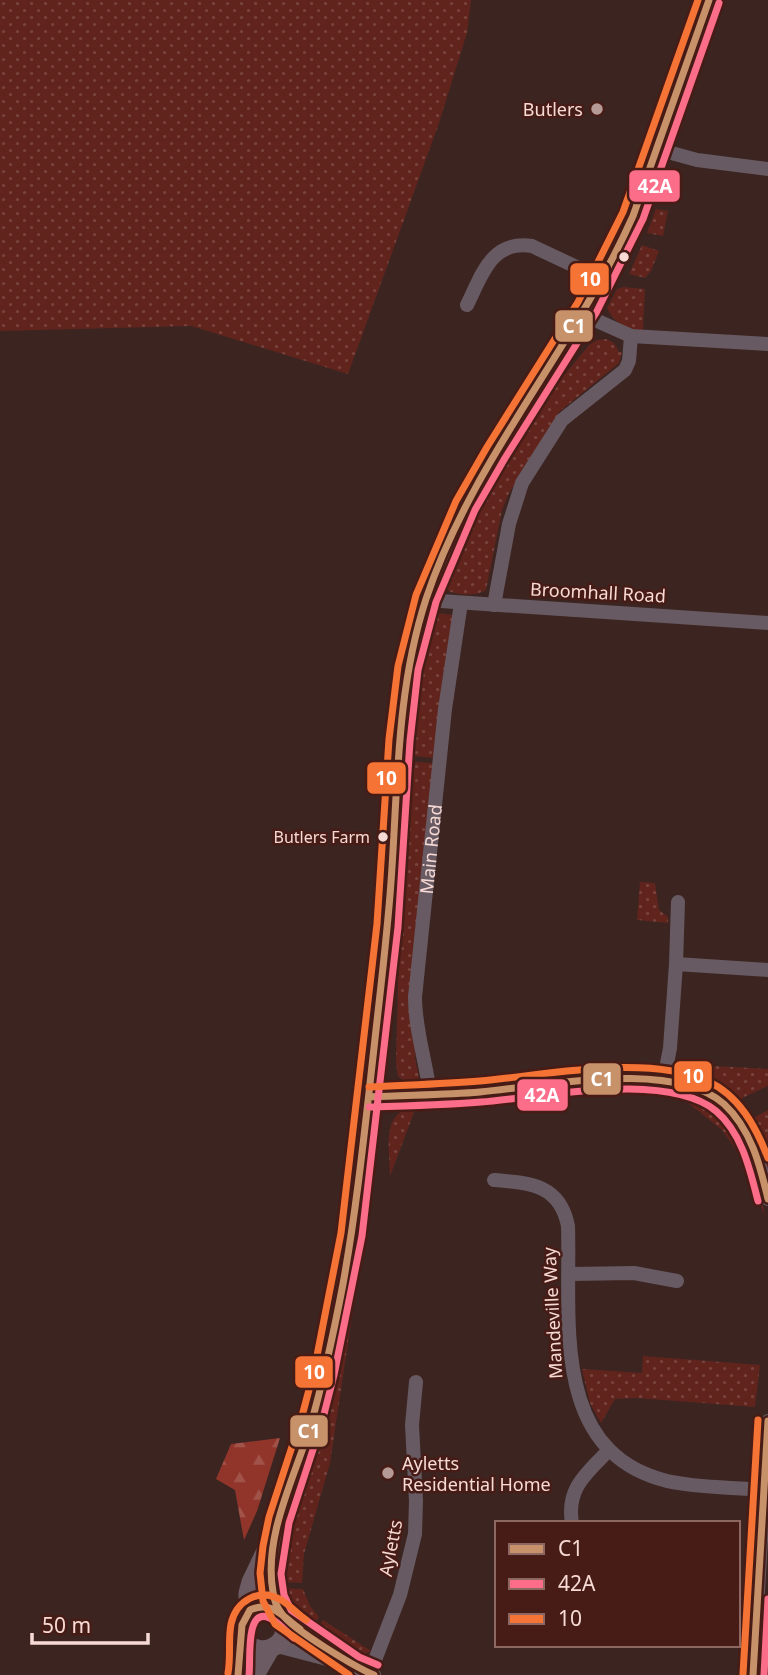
<svg xmlns="http://www.w3.org/2000/svg" width="768" height="1675" font-family="'Noto Sans',sans-serif">
  <defs>
    <pattern id="grass-dots" width="8" height="8" patternUnits="userSpaceOnUse" patternTransform="scale(1.75)"><rect width="8" height="8" fill="#60241d"/><path d="M2 2h.1M6 6h.1" fill="none" stroke="#78433d" stroke-width="1.8" stroke-linecap="round"/></pattern>
    <pattern id="forest-firs" width="22" height="20" patternUnits="userSpaceOnUse" patternTransform="scale(1.75)"><rect width="22" height="20" fill="#91352b"/><path d="M5 1l3.5 6h-7zM16 11l3.5 6h-7z" fill="#a15249"/></pattern>
  </defs>
  <rect width="100%" height="100%" fill="#3c2421"/>
  <!-- grass -->
  <path fill="url(#grass-dots)" d="M0,0H471L467,33L438,126L348,374L191,326L0,331Z
    M656,209L668,211L663,236L647,233Z
    M642,245L659,251L651,271L645,278L629,274Z
    M623,287L645,289L643,330C627,330 614,323 607,308L617,289Z
    M606,339L614,343L619,352H622L619,363L559,412L508,495L502,510L486,590C476,597 453,596 442,587V582C467,513 506,448 549,389L552,390L589,345L597,340Z
    M438,613L453,615L434,758L412,756C415,725 420,634 438,613Z
    M415,762L434,763L415,1059L419,1077L415,1083L408,1084L398,1076L396,1063L399,945L411,767H415Z
    M640,882L655,883L659,910L668,917V923L637,920Z
    M678,1064L768,1069V1086L740,1099L717,1083L688,1075Z
    M642,1080C666,1083 697,1084 715,1101C743,1127 758,1180 765,1216L740,1155L722,1130L677,1094Z
    M416,1107L390,1176C390,1150 380,1110 416,1107Z
    M768,1110V1173L753,1118Z
    M357,1262H360L330,1463L304,1554L302,1583L278,1582C280,1537 298,1497 312,1454C331,1391 345,1326 357,1262Z
    M643,1356L760,1365L755,1407L637,1398L615,1399L601,1423L590,1403L582,1369L642,1373Z
    M279,1588L303,1589L310,1606L319,1617L311,1628L289,1609Z
    M323,1620L371,1651C354,1663 330,1641 315,1632Z"/>
  <!-- forest -->
  <path fill="url(#forest-firs)" d="M280,1438L257,1511L244,1540L235,1490L216,1479L231,1444Z"/>
  <g fill="none" stroke-linecap="round" stroke-linejoin="round">
    <!-- street -->
    <g stroke="#675a62" stroke-width="14">
      <path d="M657,149L697,160L768,169"/>
      <path d="M467,305C482,275 491,240 532,246L604,280"/>
      <path d="M584,315L631,336L768,344"/>
      <path d="M426,600L768,623"/>
      <path d="M494,605L509,524L522,483L562,420L625,370L629,361L631,336"/>
      <path d="M676,964L678,902"/>
      <path d="M664,1079L670,1048L676,964L768,970"/>
      <path id="s1" d="M430,1094C426,1061 415,1030 415,997L445,709L461,603"/>
      <path d="M369,1097L477,1092L622,1078C715,1075 750,1109 768,1199"/>
      <path d="M494,1180C531,1183 560,1185 568,1226C571,1318 549,1452 667,1481C698,1488 731,1487 763,1490"/>
      <path d="M570,1274L634,1273L677,1281"/>
      <path d="M572,1523C566,1488 587,1473 609,1450"/>
      <path d="M283,1617L344,1660"/>
      <path d="M277,1646L354,1666L374,1675"/>
      <path d="M370,1673L400,1595L415,1534L416,1501L412,1425L416,1382"/>
      <path d="M753,1675L768,1421"/>
    </g>
    <!-- secondary -->
    <path stroke="#6c5b63" stroke-width="19" d="M248,1611V1593L251,1582L273,1536L306,1440L330,1353L346,1268L360,1173L387,925L404,698C412,626 438,556 473,492C525,397 591,317 633,216L709,0
      M241,1630C245,1653 271,1656 283,1638C289,1620 275,1607 272,1590C270,1575 272,1559 273,1544
      M238,1675L242,1662L241,1631
      M255,1675L270,1649"/>
    <!-- bus-1 casing -->
    <g stroke="#471c16" stroke-width="12">
      <path id="bus-1" d="M369,1097C406,1095 444,1095 480,1092C545,1086 673,1059 724,1104C751,1129 760,1165 768,1199
        M238,1675L242,1625L250,1610C272,1600 283,1617 300,1629
        M374,1675C355,1667 292,1629 282,1614C277,1608 274,1600 273,1592C263,1536 295,1477 311,1424C324,1378 334,1331 343,1284C357,1206 365,1127 374,1048C380,993 387,938 391,882C398,787 396,691 426,599C472,460 574,349 633,216L709,0
        M753,1675L768,1421"/>
    </g>
    <!-- bus-2 casing -->
    <g stroke="#471c16" stroke-width="12">
      <path id="bus-2" d="M369,1107C407,1106 444,1105 481,1102C543,1097 667,1071 716,1111C742,1133 750,1170 758,1201
        M378,1665L359,1657L291,1610L284,1595L281,1574L289,1523L322,1422L334,1375L362,1236L398,927L410,741L418,670L436,602L475,510L505,458L596,313L643,219L719,3
        M249,1675C251,1663 245,1610 267,1617C276,1619 286,1632 294,1638
        M764,1675L768,1599"/>
    </g>
    <!-- bus-3 casing -->
    <g stroke="#471c16" stroke-width="12">
      <path id="bus-3" d="M369,1087C406,1085 443,1084 480,1081C546,1075 646,1054 707,1081C739,1095 756,1127 768,1158
        M228,1673C231,1657 228,1640 231,1624C236,1601 259,1587 281,1600C290,1605 297,1614 306,1620
        M743,1674L758,1420
        M349,1675L275,1624L263,1601L260,1573L263,1546L269,1517L302,1416L314,1371L341,1233L377,924L389,739L398,666L416,595L456,501L487,447L578,302L623,212L698,0"/>
    </g>
    <!-- bus-1 -->
    <use href="#bus-1" stroke="#c7916a" stroke-width="7"/>
    <!-- bus-2 -->
    <use href="#bus-2" stroke="#fb6d88" stroke-width="7"/>
    <!-- bus-3 -->
    <use href="#bus-3" stroke="#f57335" stroke-width="7"/>
  </g>
  <!-- markers -->
  <g fill="#b69a96" stroke="#471c16" stroke-width="2.5">
    <circle cx="597" cy="109" r="7"/>
    <circle cx="388" cy="1473" r="7"/>
  </g>
  <g fill="#f7dad5" stroke="#471c16" stroke-width="2.5">
    <circle cx="624" cy="257" r="6"/>
    <circle cx="383" cy="837" r="6"/>
  </g>
  <g text-anchor="middle" dominant-baseline="central" stroke-width="5" stroke-linejoin="round" paint-order="stroke">
    <!-- bus labels -->
    <g font-size="16" fill="#f7dad5" stroke="#471c16" text-anchor="end">
      <text x="370" y="837">Butlers Farm</text>
    </g>
    <!-- poi labels -->
    <g font-size="18" fill="#f7dad5" stroke="#471c16" text-anchor="end">
      <text x="583" y="109">Butlers</text>
      <text x="402" y="1463" text-anchor="start">Ayletts<tspan x="402" dy="21">Residential Home</tspan></text>
    </g>
    <!-- street labels -->
    <g font-size="18" fill="#f7dad5" stroke="#471c16">
      <text transform="translate(598 592) rotate(3)">Broomhall Road</text>
      <text stroke="none"><textPath href="#s1" startOffset="247">Main Road</textPath></text>
      <text transform="translate(552 1313) rotate(-93)">Mandeville Way</text>
      <text transform="translate(390 1548) rotate(-79)">Ayletts</text>
    </g>
  </g>
  <g stroke="#471c16" stroke-width="2.5">
    <rect x="628" y="169" width="53" height="34" rx="7" fill="#fb6d88"/>
    <rect x="569" y="262" width="41" height="34" rx="7" fill="#f57335"/>
    <rect x="554" y="309" width="40" height="34" rx="7" fill="#c7916a"/>
    <rect x="366" y="761" width="41" height="34" rx="7" fill="#f57335"/>
    <rect x="673" y="1060" width="40" height="33" rx="7" fill="#f57335"/>
    <rect x="582" y="1062" width="40" height="34" rx="7" fill="#c7916a"/>
    <rect x="516" y="1078" width="53" height="34" rx="7" fill="#fb6d88"/>
    <rect x="294" y="1355" width="40" height="34" rx="7" fill="#f57335"/>
    <rect x="289" y="1414" width="40" height="34" rx="7" fill="#c7916a"/>
  </g>
  <g font-size="19" text-anchor="middle" font-weight="bold" fill="#fff">
    <text x="655" y="193">42A</text>
    <text x="590" y="286">10</text>
    <text x="574" y="333">C1</text>
    <text x="386" y="785">10</text>
    <text x="693" y="1083">10</text>
    <text x="602" y="1086">C1</text>
    <text x="542" y="1102">42A</text>
    <text x="314" y="1379">10</text>
    <text x="309" y="1438">C1</text>
  </g>
  <!-- legend -->
  <rect x="495" y="1521" width="245" height="126" fill="#471c16" stroke="#8d6862" stroke-width="2"/>
  <rect x="509" y="1544" width="35" height="10" fill="#c7916a" stroke="#8d6862" stroke-width="2"/>
  <text x="558" y="1556" font-size="21" fill="#f7dad5">C1</text>
  <rect x="509" y="1579" width="35" height="10" fill="#fb6d88" stroke="#8d6862" stroke-width="2"/>
  <text x="558" y="1591" font-size="21" fill="#f7dad5">42A</text>
  <rect x="509" y="1614" width="35" height="10" fill="#f57335" stroke="#8d6862" stroke-width="2"/>
  <text x="558" y="1626" font-size="21" fill="#f7dad5">10</text>
  <!-- scale -->
  <path d="M32 1633v10h116v-10" fill="none" stroke="#f7dad5" stroke-width="3.5"/>
  <text x="42" y="1633" font-size="21" fill="#f7dad5" stroke="#471c16" stroke-width="5" paint-order="stroke">50 m</text>
</svg>
